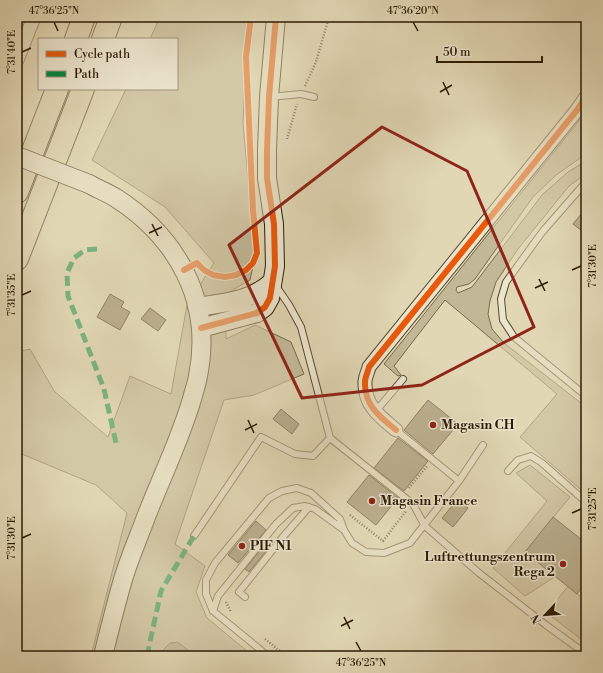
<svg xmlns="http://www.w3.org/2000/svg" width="603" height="673" font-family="'Libre Bodoni',serif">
  <rect width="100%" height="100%" fill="#e1d7b4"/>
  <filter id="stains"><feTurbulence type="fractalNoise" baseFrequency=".005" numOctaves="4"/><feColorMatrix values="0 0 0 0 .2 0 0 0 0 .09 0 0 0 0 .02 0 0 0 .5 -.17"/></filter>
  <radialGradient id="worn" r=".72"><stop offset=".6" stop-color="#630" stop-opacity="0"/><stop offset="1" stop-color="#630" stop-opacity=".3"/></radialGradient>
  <!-- green -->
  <path fill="#c2b796" stroke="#77694c" d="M160,17H248L243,123L255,257L250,280L226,294V339L255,325L291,342L304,374L254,395L224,400L175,544L205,566L196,592L207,618L253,656H91L127,513L96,485L17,452V352L30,349L54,391L108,437L130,376L171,394L187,305L214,263L165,207L92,160L126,89H177V39H150Z
    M586,112V154L556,175L533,197L475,279L469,284L457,287L456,290L458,293L472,287L542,195L568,172L586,161V175L580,178L569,186L518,249L496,282L490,301L488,314L492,329L504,343L586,407V494L520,437L557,394L445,300L394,366L401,375L398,376L384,364Z
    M530,465L570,497L525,552L556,576L525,596L493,568L547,501L516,473Z
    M568,586L586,601V643L547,613Z"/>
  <!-- water -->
  <path fill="#a39778" stroke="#736549" d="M178,642L195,656H157L170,643Z"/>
  <!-- building -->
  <path fill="#8a7d5f" stroke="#2c1b03" d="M586,208V234L573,224Z
    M110,294L124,302L121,307L130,312L120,330L97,317Z
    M150,308L166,320L158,331L141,319Z
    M428,400L458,424L433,454L404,430Z
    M281,409L299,424L292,434L273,419Z
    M398,438L428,461L404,491L374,468Z
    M369,475L398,498L376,525L347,502Z
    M458,499L468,508L453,527L442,518Z
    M553,517L586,543V582L577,594L525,552Z
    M256,521L266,530L238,563L228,555Z
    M262,548L266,551L249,572L245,569Z"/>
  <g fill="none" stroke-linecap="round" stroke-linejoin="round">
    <!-- lane casing -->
    <g stroke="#594a2f" stroke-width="8">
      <path id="lane" d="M270,97L301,94L314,97
        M586,182L543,231L506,282L501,299L503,320L514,337L586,396
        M276,286L289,305L301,327L330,438L413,504L425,526L479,573L546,625L586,654
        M375,412L403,379
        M508,471L518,460L531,456L542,463L586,502
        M459,481L483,445
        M194,536L261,437L295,454L313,456L330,438
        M245,597L239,592L282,538L309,507
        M213,611L218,596L276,524L293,508L305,506L315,509L344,530
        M268,656L213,611L206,594V580L215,563L269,498L282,491L297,488L311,493L340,519L344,530L352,543L366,552L384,553L410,543L459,481L396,430"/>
    </g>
    <!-- street casing -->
    <g stroke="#594a2f" stroke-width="15">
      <path id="street" d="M17,60L34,17
        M396,430C380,417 364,405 365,382C365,377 368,372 369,367L577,110L586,97"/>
    </g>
    <!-- secondary casing -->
    <g stroke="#2c1b03" stroke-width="20">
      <path id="secondary" d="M89,184C98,189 108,193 116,198C178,238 213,302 198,376C197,383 194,391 192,399C180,440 161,478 146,517C138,539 128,561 122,583C115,607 109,632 103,656
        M197,307C225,303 251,301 272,282
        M201,328L257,313L265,307L270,298L275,266L274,224L267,178V150L269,97L276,17"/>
    </g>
    <!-- highway casing -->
    <g stroke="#2c1b03" stroke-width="24">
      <path id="highway" d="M76,39L84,17
        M103,39L111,17
        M17,192L57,89
        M17,259L83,89"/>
    </g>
    <!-- path -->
    <path stroke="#2c1b03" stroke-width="2.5" stroke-dasharray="1 2" stroke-linecap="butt" d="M305,86L316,62L329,17
      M287,139L297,104
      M409,488L427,466
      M350,515L383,541L406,511
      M226,602L231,612
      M265,639L286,656"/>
    <!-- lane -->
    <use href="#lane" stroke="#ece5ce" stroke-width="6"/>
    <!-- street -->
    <use href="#street" stroke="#ece5ce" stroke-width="13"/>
    <!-- secondary -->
    <use href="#secondary" stroke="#ece5ce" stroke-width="18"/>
    <!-- highway -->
    <use href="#highway" stroke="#e1d7b4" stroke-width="22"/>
    <!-- secondary-bridge casing -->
    <g stroke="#2c1b03" stroke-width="20" stroke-linecap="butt">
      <path id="secondary-bridge" d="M17,156L89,184"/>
    </g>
    <!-- secondary-bridge -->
    <use href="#secondary-bridge" stroke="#ece5ce" stroke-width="18"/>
    <!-- quiet -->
    <path stroke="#00873e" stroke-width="5" stroke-dasharray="10 5" stroke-linecap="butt" d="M97,249L85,250L74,258L67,273L68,296L104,389L116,443
      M147,656L161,591L194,536"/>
    <!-- cycleway casing -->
    <g stroke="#ece5ce" stroke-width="8">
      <path id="cycleway" d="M184,270L197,263L204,270L213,275L225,277L236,275L246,270L253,263L257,253L253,210L246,57L251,17
        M201,328L257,313L265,307L270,298L275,266L274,224L267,178V150L269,97L276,17
        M396,430C380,417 364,405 365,382C365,377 368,372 369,367L577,110L586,97"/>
    </g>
    <!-- cycleway -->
    <use href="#cycleway" stroke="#e8590c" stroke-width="6"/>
  </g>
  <!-- marked area -->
  <path d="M0 0H603V673H0ZM382,127L467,171L534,327L422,385L302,398L229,245Z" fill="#e1d7b4" fill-opacity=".55" fill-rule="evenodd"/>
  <path fill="none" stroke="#8f2418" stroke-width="3" stroke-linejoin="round" d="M382,127L467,171L534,327L422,385L302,398L229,245Z"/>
  <!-- ticks -->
  <path fill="none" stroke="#2c1b03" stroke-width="1.5" d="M54,22L58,31M413,22L418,31M22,52L31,48M443,82L449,95M440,92L452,85M152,224L158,236M149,233L162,227M572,270L581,266M539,279L545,291M535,288L548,282M22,295L31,291M248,420L254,433M245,430L257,424M572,513L581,509M22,538L31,534M344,617L350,629M341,626L353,620M356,642L361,651"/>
  <!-- markers -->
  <g fill="#8f2418" stroke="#ece5ce" stroke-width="1.5">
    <circle cx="433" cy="425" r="4"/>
    <circle cx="372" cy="501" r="4"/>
    <circle cx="242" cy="546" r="4"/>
    <circle cx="563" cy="564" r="4"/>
  </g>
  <g text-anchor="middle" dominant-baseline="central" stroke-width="3" stroke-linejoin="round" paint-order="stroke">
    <!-- poi labels -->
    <g font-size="13" font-weight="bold" fill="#2c1b03" stroke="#ece5ce" text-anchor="start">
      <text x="441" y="425">Magasin CH</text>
      <text x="380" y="501">Magasin France</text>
      <text x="250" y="546">PIF N1</text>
      <text x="555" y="557" text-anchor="end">Luftrettungszentrum<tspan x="555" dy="15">Rega 2</tspan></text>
    </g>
  </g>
  <!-- margin -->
  <rect width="603" height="673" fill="none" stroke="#e1d7b4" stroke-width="44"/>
  <!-- legend -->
  <rect x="38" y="38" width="140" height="52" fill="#ece5ce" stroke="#9f947d"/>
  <rect x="46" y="51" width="20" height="6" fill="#e8590c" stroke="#9f947d"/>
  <text x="74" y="58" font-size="12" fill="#2c1b03">Cycle path</text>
  <rect x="46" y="71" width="20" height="6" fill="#00873e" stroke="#9f947d"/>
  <text x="74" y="78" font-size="12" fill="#2c1b03">Path</text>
  <!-- north arrow -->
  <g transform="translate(545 615) rotate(244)" stroke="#ece5ce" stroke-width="3" paint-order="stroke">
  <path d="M0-3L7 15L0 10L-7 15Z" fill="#2c1b03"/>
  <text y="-6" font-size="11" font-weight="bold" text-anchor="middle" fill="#2c1b03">N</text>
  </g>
  <!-- scale -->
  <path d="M437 56v6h105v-6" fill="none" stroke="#2c1b03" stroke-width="2"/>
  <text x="443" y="56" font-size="12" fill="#2c1b03" stroke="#ece5ce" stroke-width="3" paint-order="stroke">50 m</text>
  <rect x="22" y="22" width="559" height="629" fill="none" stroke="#2c1b03" stroke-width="1.5"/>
  <g font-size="10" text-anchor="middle" fill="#2c1b03">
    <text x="54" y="14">47°36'25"N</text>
    <text x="413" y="14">47°36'20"N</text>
    <text transform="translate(11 52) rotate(-90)" y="4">7°31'40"E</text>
    <text transform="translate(592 266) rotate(-90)" y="4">7°31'30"E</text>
    <text transform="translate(11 295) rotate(-90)" y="4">7°31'35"E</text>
    <text transform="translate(592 509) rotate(-90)" y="4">7°31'25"E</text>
    <text transform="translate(11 538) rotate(-90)" y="4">7°31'30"E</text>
    <text x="361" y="666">47°36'25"N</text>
  </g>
  <rect width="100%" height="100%" filter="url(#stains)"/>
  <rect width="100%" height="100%" fill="url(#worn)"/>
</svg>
